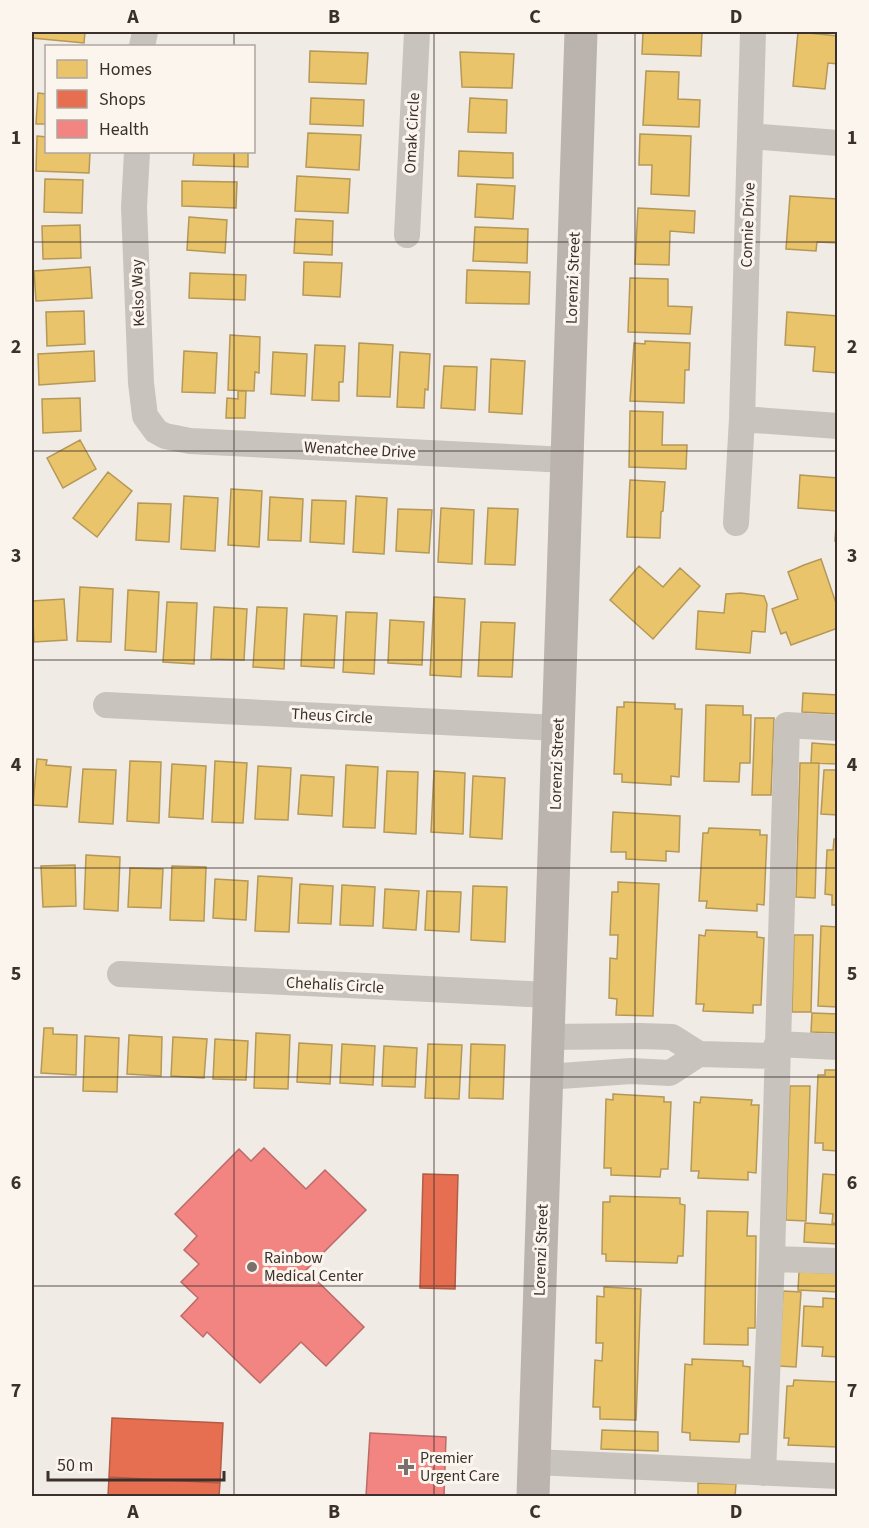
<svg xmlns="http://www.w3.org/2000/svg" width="869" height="1528" font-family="'Source Sans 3',sans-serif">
  <rect width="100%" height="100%" fill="#f0ebe5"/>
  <!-- homes -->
  <path fill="#e9c46a" stroke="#b59857" stroke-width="1.5" d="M32,32H85L84,43L32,38Z
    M643,32H702L701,56L642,54Z
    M798,32L838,36V64L828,63L825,89L793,86Z
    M310,51L368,53L366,84L309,82Z
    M460,52L514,54L512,88L462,87Z
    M646,71L679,72L678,99L700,100L699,127L643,125Z
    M38,93L46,94V124H36Z
    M311,98L364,100L363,126L310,124Z
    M470,98L507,100L506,133L468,132Z
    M308,133L361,135L359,170L306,167Z
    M640,134L691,136L689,196L651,194L652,165H639Z
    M37,136L46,137V152H90L89,173L36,171Z
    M459,151L513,153V178L458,176Z
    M194,152H248V167L193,165Z
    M297,176L350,179L348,213L295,211Z
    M45,179L83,180L82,213L44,212Z
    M182,181L237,182L236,208L182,206Z
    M477,184L515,186L513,219L475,217Z
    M790,196L838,199V243L817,242L816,251L786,249Z
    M638,208L695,211L694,233L670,231L669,265L635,264Z
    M189,217L227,220L225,253L187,250Z
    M296,219L333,221L332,255L294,253Z
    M80,225L81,258L43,259L42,226Z
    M475,227L528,229L527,263L473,261Z
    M304,262L342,263L340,297L303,295Z
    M90,267L92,298L36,301L34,271Z
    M467,270L530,272L529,304L466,303Z
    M190,273L246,275L245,300L189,298Z
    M630,278L668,279V306L692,307L690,334L628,332Z
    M84,311L85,344L47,346L46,312Z
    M787,312L838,316V373L813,371L815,347L785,345Z
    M230,335L260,337L259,373L255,372L254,391L228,390Z
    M645,341L690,343L689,370H685L684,403L630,401L634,343L645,344Z
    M359,343L393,345L390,397L357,396Z
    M315,345L345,346L343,382H339V401L312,400Z
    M94,351L95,381L39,385L38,354Z
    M184,351L217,353L215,393L182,392Z
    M273,352L307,354L305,396L271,394Z
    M400,352L430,354L428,390L425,389L424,408L397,407Z
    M491,359L525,361L522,414L489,412Z
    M444,366L477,367L475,410L441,408Z
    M238,391H246L245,418H226L227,398L238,399Z
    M80,398L81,431L43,433L42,399Z
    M630,411L663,412L662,445H687L686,469L629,467Z
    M80,440L96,469L63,488L47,458Z
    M108,472L132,491L97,537L73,518Z
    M800,475L838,478V541H835L837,511L798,508Z
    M630,480L665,482L663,511L661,512L660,538L627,537Z
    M231,489L262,491L259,547L228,545Z
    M184,496L218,498L215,551L181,549Z
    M356,496L387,498L384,554L353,552Z
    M270,497L303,499L301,541L268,540Z
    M312,500L346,501L344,544L310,542Z
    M138,503L171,504L169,542L136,540Z
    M441,508L474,510L472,564L438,562Z
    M488,508L518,509L515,565L485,564Z
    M398,509L432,510L429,553L396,551Z
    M821,559L838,609V628L791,645L786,632L781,634L772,609L798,599L788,572L804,565Z
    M639,566L663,587L680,568L700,586L653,639L610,600Z
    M80,587L113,589L111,642L77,641Z
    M128,590L159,592L156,652L125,650Z
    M741,593L764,596L767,604L765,632L752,631L750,653L696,649L698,611L724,613L726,594Z
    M434,597L465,599L461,677L430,675Z
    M64,599L67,640L34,642L32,601Z
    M167,602L197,603L194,664L163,662Z
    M214,607L247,609L244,660L211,659Z
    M257,607L287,608L284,669L253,667Z
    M346,612L377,613L374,674L343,672Z
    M304,614L337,616L334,668L301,666Z
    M390,620L424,622L422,665L388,663Z
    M481,622L515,623L512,677L478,676Z
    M803,693L838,695V714L802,712Z
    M624,702L675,704V709H682L679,777L671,776V785L622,782V774H614L617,707H624Z
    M706,705L743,706V715H751L750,763H740L739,782L704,781Z
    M755,718H774L771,795H752Z
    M812,743L838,745V764L811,763Z
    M37,759L47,760L46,765L71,767L67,807L33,805Z
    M130,761L161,762L159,823L127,821Z
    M215,761L247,763L243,823L212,822Z
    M800,763H819L815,898L796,897Z
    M172,764L206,766L203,819L169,817Z
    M346,765L378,767L375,828L343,827Z
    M258,766L291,768L288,820L255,819Z
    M83,769L116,770L113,824L79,822Z
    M824,770H838V815L821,814Z
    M387,771L418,772L416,834L384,832Z
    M434,771L465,773L463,834L431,832Z
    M301,775L334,777L332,816L298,814Z
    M473,776L505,778L502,839L470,837Z
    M613,812L680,816L679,852L666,851V861L626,859V852H611Z
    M709,828L760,830V835H767L764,905L757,904V911L706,908L707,901H699L703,833H708Z
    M834,839H838V905H832V895L825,894L827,850H833Z
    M86,855L120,857L118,911L84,909Z
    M75,865L76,906L43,907L41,866Z
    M172,866L206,867L204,921L170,920Z
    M130,868L163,869L161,908L128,907Z
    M258,876L292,878L289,932L255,931Z
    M215,879L248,881L246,920L213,918Z
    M618,882L659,884L653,1016L616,1015L617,999L609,998L610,958L617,959L618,935H610L612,892H618Z
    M300,884L333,886L331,924L298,923Z
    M342,885L375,887L373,926L340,925Z
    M473,886L507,887L505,942L471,940Z
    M385,889L419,891L416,930L383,928Z
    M427,891L461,892L459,932L425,930Z
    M821,926L838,927V1007L818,1006Z
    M706,930L757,932V937L764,938L761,1005H753V1013L703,1011L704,1004H696L699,935L705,936Z
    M794,935H813L811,1012H792Z
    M812,1013L838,1014V1033L811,1032Z
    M44,1028H53V1034L77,1035L76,1075L41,1073Z
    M256,1033L290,1035L288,1089L254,1088Z
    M129,1035L162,1037L161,1076L127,1074Z
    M85,1036L119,1038L117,1092L83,1091Z
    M173,1037L207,1039L204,1078L171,1076Z
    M215,1039L248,1041L246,1080L213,1079Z
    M299,1043L332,1045L330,1084L297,1082Z
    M342,1044L375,1046L373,1085L340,1083Z
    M428,1044L462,1045L459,1099L425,1098Z
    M471,1044L505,1045L503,1099L469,1098Z
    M384,1046L417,1048L415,1087L382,1086Z
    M825,1070H838V1151L823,1150V1143H815L818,1075H825Z
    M790,1086H810L806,1221L786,1220Z
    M613,1094L664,1097V1102H671L668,1169H661L660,1177L611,1175V1168H604L606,1099L613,1100Z
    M701,1097L752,1100L751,1105H759L756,1173L748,1172V1180L698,1178L699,1171H691L694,1102L700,1103Z
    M823,1174L838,1175V1224L832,1223L833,1214L820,1213Z
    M610,1196L680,1198V1204L685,1205L683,1256H678L677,1263L606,1261V1254H602L603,1202H610Z
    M707,1211L748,1212L747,1236H756L755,1328H748V1345L704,1344Z
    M805,1223L838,1225V1244L804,1242Z
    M799,1272L838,1273V1292L798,1290Z
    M604,1287L641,1289L636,1420L600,1419V1407H593L595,1360L602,1361L603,1343H596L597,1296L604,1297Z
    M783,1291L801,1292L796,1367L779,1366Z
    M823,1298L838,1299V1357L822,1356L823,1347L802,1346L804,1306L823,1307Z
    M692,1359L743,1361V1366L750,1367L748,1434H740L739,1442L690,1440V1433L682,1432L685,1364L692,1365Z
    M794,1380L838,1382V1447L788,1445L789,1438H784L787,1386H793Z
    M602,1430L658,1432V1451L601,1449Z
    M698,1483L736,1484L735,1496H698Z"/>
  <!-- shops -->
  <path fill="#e76f51" stroke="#b35c46" stroke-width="1.5" d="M423,1174L458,1175L455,1289L420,1288Z
    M112,1418L223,1423L220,1483L109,1477Z
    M109,1477L220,1483L219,1496H108Z"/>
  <!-- health -->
  <path fill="#f28482" stroke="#bb6b68" stroke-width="1.5" d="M264,1148L306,1189L325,1170L366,1210L306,1270L364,1327L326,1366L301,1342L260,1383L207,1332L203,1337L181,1316L198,1298L181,1282L199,1264L184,1250L197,1236L175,1214L239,1149L251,1161Z
    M370,1433L446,1437L444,1496H366Z"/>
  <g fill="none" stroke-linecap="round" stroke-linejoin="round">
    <!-- street -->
    <path stroke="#c9c3be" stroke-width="26" d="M142,46L145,32
      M750,136L838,143
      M137,152L134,207L141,383L145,416L156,431L165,436L190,441L567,460
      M407,235L417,32
      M742,419L838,426
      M736,523L742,419L753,32
      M106,705L558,728
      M120,974L549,995
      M548,1037L640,1036L672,1037L699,1054L777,1056
      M777,1044L838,1047
      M546,1077L631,1071L670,1073L699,1054
      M772,1259L838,1261
      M534,1462L838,1476
      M763,1473L772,1259L787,725L838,728"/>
    <!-- secondary -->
    <path stroke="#bab3ae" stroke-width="33" d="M533,1496L581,32"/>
  </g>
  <!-- grid -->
  <path fill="none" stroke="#3b302b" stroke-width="1.5" stroke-opacity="0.55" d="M234,32V46M434,32V1496M635,32V1496M234,152V1496M32,242H838M32,451H838M32,660H838M32,868H838M32,1077H838M32,1286H838"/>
  <!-- markers -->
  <g fill="#7a716c" stroke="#fbf5ee" stroke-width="2">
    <circle cx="252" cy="1267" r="6"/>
    <path d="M403 1458h6v6h6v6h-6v6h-6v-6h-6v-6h6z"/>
  </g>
  <g text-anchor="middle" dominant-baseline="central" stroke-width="6" stroke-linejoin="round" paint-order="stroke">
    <!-- street labels -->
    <g font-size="16" fill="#3b302b" stroke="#fbf5ee">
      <text transform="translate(412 133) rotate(-87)">Omak Circle</text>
      <text transform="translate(748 225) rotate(-88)">Connie Drive</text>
      <text transform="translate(573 278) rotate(-88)">Lorenzi Street</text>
      <text transform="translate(138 293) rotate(-92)">Kelso Way</text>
      <text transform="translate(360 450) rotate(3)">Wenatchee Drive</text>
      <text transform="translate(332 716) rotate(3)">Theus Circle</text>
      <text transform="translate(557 764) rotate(-88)">Lorenzi Street</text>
      <text transform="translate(335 985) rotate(3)">Chehalis Circle</text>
      <text transform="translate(541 1250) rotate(-88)">Lorenzi Street</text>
    </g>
    <!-- poi labels -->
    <g font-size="16" fill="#3b302b" stroke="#fbf5ee" text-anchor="start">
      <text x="264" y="1258">Rainbow<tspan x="264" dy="18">Medical Center</tspan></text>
      <text x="420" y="1458">Premier<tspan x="420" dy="18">Urgent Care</tspan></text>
    </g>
  </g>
  <!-- border -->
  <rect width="869" height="1528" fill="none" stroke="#fbf5ee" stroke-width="66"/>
  <!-- legend -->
  <rect x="45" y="45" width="210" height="108" fill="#fbf5ee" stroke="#aea6a0" stroke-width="1.5"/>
  <rect x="57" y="60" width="30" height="18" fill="#e9c46a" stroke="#aea6a0" stroke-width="1.5"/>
  <text x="99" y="75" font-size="18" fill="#3b302b">Homes</text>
  <rect x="57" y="90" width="30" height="18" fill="#e76f51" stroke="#aea6a0" stroke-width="1.5"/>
  <text x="99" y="105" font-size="18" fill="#3b302b">Shops</text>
  <rect x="57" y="120" width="30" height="18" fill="#f28482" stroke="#aea6a0" stroke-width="1.5"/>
  <text x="99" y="135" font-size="18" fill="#3b302b">Health</text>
  <!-- scale -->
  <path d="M48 1471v9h176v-9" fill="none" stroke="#3b302b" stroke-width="3"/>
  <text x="57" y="1471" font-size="18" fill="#3b302b" stroke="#fbf5ee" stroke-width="4.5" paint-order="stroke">50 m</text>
  <rect x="33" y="33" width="803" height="1462" fill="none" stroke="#3b302b" stroke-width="2"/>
  <g font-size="20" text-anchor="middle" font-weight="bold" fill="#3b302b">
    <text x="133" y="23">A</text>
    <text x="334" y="23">B</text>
    <text x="535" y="23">C</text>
    <text x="736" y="23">D</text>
    <text x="16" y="144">1</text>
    <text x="852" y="144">1</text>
    <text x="16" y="353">2</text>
    <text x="852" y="353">2</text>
    <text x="16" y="562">3</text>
    <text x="852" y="562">3</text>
    <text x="16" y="771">4</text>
    <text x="852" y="771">4</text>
    <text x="16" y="980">5</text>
    <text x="852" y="980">5</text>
    <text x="16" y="1189">6</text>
    <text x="852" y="1189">6</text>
    <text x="16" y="1397">7</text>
    <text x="852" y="1397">7</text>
    <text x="133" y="1518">A</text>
    <text x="334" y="1518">B</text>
    <text x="535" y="1518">C</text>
    <text x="736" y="1518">D</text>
  </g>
</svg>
